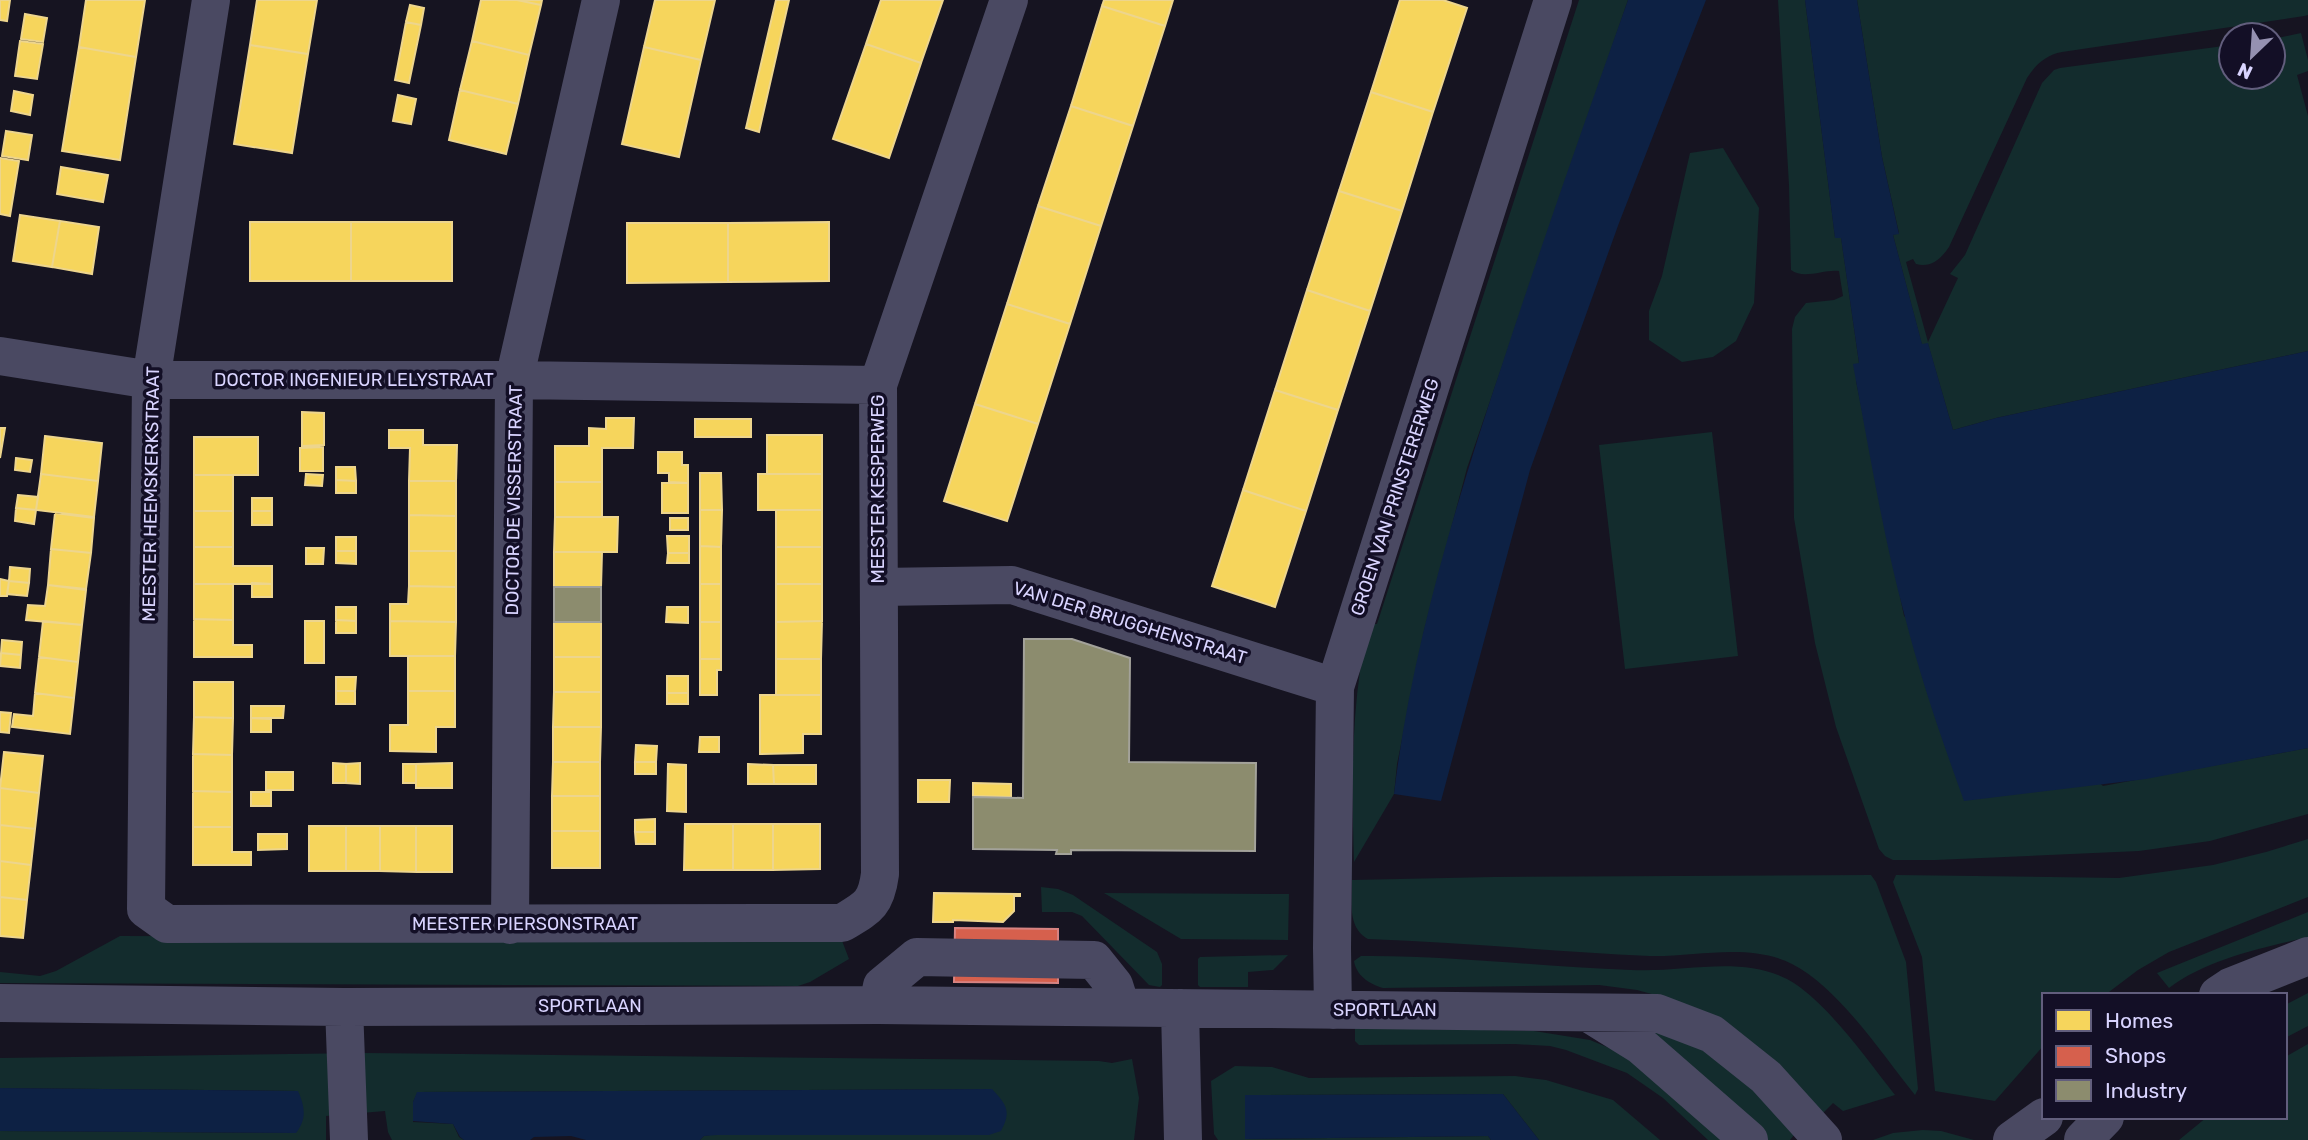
<svg xmlns="http://www.w3.org/2000/svg" width="2308" height="1140" font-family="Rubik,sans-serif">
  <rect width="100%" height="100%" fill="#161421"/>
  <!-- green -->
  <path fill="#132c2d" d="M1579,0H1628L1467,468L1424,631L1397,764L1394,794L1354,862C1352,799 1351,734 1360,671C1363,655 1369,639 1374,624H1377Z
    M1778,0H1805L1835,237H1841L1859,363L1856,381L1904,616L2103,786L2308,748V814L2210,841L2139,851L1935,860H1893L1885,856L1879,849L1836,727L1815,643L1794,518L1792,329L1795,317L1806,303L1834,300L1843,296L1839,271C1824,269 1804,280 1791,270L1789,185Z
    M1857,0H2308V15L2304,16L2062,52C2046,55 2036,64 2027,78L1949,247C1941,259 1931,268 1916,264L1913,259L1906,262L1928,342L1958,278L1950,274L1965,255L2042,83L2054,70L2060,68L2231,45V77H2273V39L2301,33L2308,60V71L2297,75L2308,116V351L1996,418L1953,430L1928,344L1922,345L1893,235L1899,233L1882,157Z
    M1723,148L1759,208L1754,303L1736,341L1713,357L1682,362L1649,340V311L1662,276L1690,153Z
    M1712,432L1738,656L1625,669L1599,445Z
    M2308,839V897L2169,952L2138,970L2105,995H2044V1045L1995,1101L1935,1091L1922,957L1893,882L1896,875L2119,878L2213,865L2266,852Z
    M1871,875L1876,882L1906,962L1918,1089L1915,1095C1882,1054 1838,987 1792,964C1749,942 1696,957 1650,956C1556,952 1462,942 1368,939C1347,927 1352,902 1352,880L1493,877Z
    M1041,887L1058,889L1073,895L1157,952L1162,964V985L1160,987L1149,985L1082,916L1072,912H1042Z
    M1104,893L1289,894L1288,940L1181,939Z
    M2308,912V937C2262,948 2207,959 2169,988L2157,973Z
    M120,936L841,938L849,959L810,982L798,986L0,983V972L40,976L56,971Z
    M1288,955L1273,970L1248,972V987H1200L1198,985V959L1200,957Z
    M1361,956C1451,955 1540,967 1631,970C1682,973 1740,955 1787,979C1825,999 1868,1061 1895,1095L1843,1111L1833,1103L1821,1115L1670,999L1637,990L1599,985L1383,988C1369,984 1356,975 1354,961Z
    M2308,993V1026L2285,1038V1005Z
    M1642,1019L1699,1045L1749,1084L1794,1135L1790,1140H1766L1671,1052Z
    M1355,1028L1534,1031L1590,1040L1636,1059L1734,1140H1708L1663,1098L1627,1073L1566,1050L1550,1046L1515,1044L1359,1045L1355,1041Z
    M2308,1044V1140H2179L2207,1117H2285V1057Z
    M365,1053L1099,1061L1112,1063L1132,1059L1139,1098L1134,1140H700L704,1136L991,1089L418,1092L413,1102V1122L453,1124L459,1137L464,1140H392L388,1132L385,1111L326,1116V1140H0V1131L296,1133L298,1091L0,1088V1058Z
    M1235,1066L1272,1067L1309,1078L1515,1076L1546,1080L1613,1100L1660,1140H1539L1503,1094L1245,1095V1139L1488,1136L1491,1140H1218L1214,1134L1211,1081Z
    M1923,1130L1941,1131L1974,1140H1873L1893,1133Z"/>
  <!-- water -->
  <path fill="#0d2144" d="M1628,0H1706L1619,223L1530,470L1441,801L1394,794C1411,651 1456,502 1502,365C1542,243 1585,121 1628,0Z
    M1805,0H1857L1882,157L1899,234L1893,235L1922,344L1928,343L1953,430L1996,418L2308,351V748L2146,779L1964,801C1942,740 1921,680 1905,617C1884,540 1871,460 1856,381L1853,364L1859,363L1841,238H1835Z
    M0,1088L298,1091C305,1107 307,1119 296,1133L0,1131Z
    M992,1089C1006,1104 1012,1111 1001,1131L989,1135H717L704,1136L700,1140H586L571,1136L534,1137L530,1140H464L460,1137L453,1124L413,1121V1102L417,1092Z
    M1503,1094L1539,1140H1491L1488,1136L1245,1139V1095Z"/>
  <!-- homes -->
  <path fill="#f6d55c" stroke="#edd58d" stroke-width="2" d="M0,0H10L7,21L0,20Z
    M86,0H145L136,57L79,47Z
    M257,0H317L308,54L250,45Z
    M481,0H517L541,5L529,55L472,41Z
    M517,0H542L541,5Z
    M655,0H715L701,60L644,47Z
    M776,0H789L759,132L746,128Z
    M881,0H943L921,63L866,44Z
    M1104,0H1173L1165,26L1102,6Z
    M1400,0H1443L1467,8L1433,112L1371,92Z
    M410,5L424,8L421,25L406,22Z
    M1102,6L1165,26L1133,126L1071,106Z
    M25,14L47,18L43,42L21,39Z
    M406,22L421,25L409,83L395,80Z
    M20,41L43,44L37,79L15,76Z
    M472,41L529,55L518,104L460,90Z
    M866,44L921,63L889,158L833,139Z
    M250,45L308,54L292,153L234,144Z
    M79,47L136,57L120,160L62,151Z
    M644,47L701,60L679,157L622,144Z
    M460,90L518,104L506,154L449,140Z
    M14,91L33,95L30,115L11,111Z
    M1371,92L1433,112L1402,211L1339,191Z
    M398,95L416,99L411,124L393,121Z
    M1071,106L1133,126L1101,226L1038,206Z
    M6,131L32,135L28,160L2,156Z
    M0,158L19,161L10,216L0,214Z
    M61,167L108,175L103,202L57,194Z
    M1339,191L1402,211L1370,311L1307,290Z
    M1038,206L1101,226L1070,324L1007,304Z
    M20,215L60,221L52,267L13,261Z
    M60,221L99,227L92,274L52,267Z
    M250,222H351V281H250Z
    M351,222H452V281H351Z
    M829,222V281L728,282V223Z
    M627,223H728V282L627,283Z
    M1307,290L1370,311L1338,410L1275,390Z
    M1007,304L1070,324L1038,424L975,404Z
    M1275,390L1338,410L1306,511L1243,490Z
    M975,404L1038,424L1007,521L944,501Z
    M302,412L324,413V445L302,446Z
    M606,418H634L633,448H602V482H555V446H589V428L606,429Z
    M695,419H751V437H695Z
    M0,428H5L0,458Z
    M389,430H423V445H457L456,481H409L410,448H389Z
    M767,435H822V474H767Z
    M45,436L102,443L98,481L41,474Z
    M194,437H258V475H194Z
    M323,447V471H300V448Z
    M658,452H682V465H688V483L669,482V473H658Z
    M16,458L32,460L30,472L15,470Z
    M336,467H355L356,481L336,480Z
    M700,473H721L722,510H700Z
    M41,474L98,481L94,517L36,510Z
    M306,474L323,475L322,486L305,485Z
    M758,474H822V510H758Z
    M194,475H233V511H194Z
    M336,480L356,481V493H336Z
    M409,481H456V516L409,515Z
    M555,482H602V517H555Z
    M662,483H688V513H662Z
    M1243,490L1306,511L1275,607L1212,586Z
    M18,495L38,497L36,510L16,508Z
    M252,498H272V511H252Z
    M16,508L36,510L34,524L15,521Z
    M700,510H722L721,547L700,546Z
    M776,510H822V547H776Z
    M194,511H233V547H194Z
    M252,511H272V525H252Z
    M55,513L94,518L91,553L51,549Z
    M409,515L456,516V551H409Z
    M555,517H618L617,552H554Z
    M670,518H688V530H670Z
    M667,536H689V553H668Z
    M336,537H356V551H336Z
    M700,546L721,547V584H700Z
    M194,547H233V566H272V584H194Z
    M776,547H822V584H776Z
    M306,548H324L323,564H306Z
    M51,549L91,553L86,589L48,585Z
    M336,551H356V564L336,563Z
    M409,551H456V587L409,586Z
    M554,552H602L601,587H554Z
    M668,553H689V563H667Z
    M10,567L30,569L29,583L9,581Z
    M0,579L9,581L7,596H0Z
    M9,581L29,583L27,596L7,594Z
    M252,583L272,584V597H252Z
    M194,584H233V620L194,619Z
    M700,584H721V622H700Z
    M776,584H822V621L776,622Z
    M48,585L86,590L82,625L26,620L28,605L45,606Z
    M409,586L456,587V622L390,621V604H408Z
    M336,607H356V621L336,620Z
    M667,607H688V623L666,622Z
    M194,619L233,620V645H252V657H194Z
    M336,620L356,621V633H336Z
    M43,621L82,625L78,662L39,657Z
    M305,621H324V663H305Z
    M390,621L456,622L455,656H390Z
    M822,621L821,659H776V622Z
    M554,622H601V657H554Z
    M700,622H721V659H700Z
    M2,640L22,642L21,655L1,653Z
    M1,653L21,655L20,668L0,666Z
    M408,656H455V691H408Z
    M39,657L78,662L74,698L35,693Z
    M554,657H601V692H554Z
    M700,659H721V670H717V695H700Z
    M776,659H821V695H776Z
    M667,676H688V693H667Z
    M336,677H356L355,691H336Z
    M194,682H233V718L194,717Z
    M336,691H355V704H336Z
    M408,691H455V727H436V752L390,751V725H408Z
    M554,692H601V727H553Z
    M35,693L74,698L70,734L12,727L14,714L33,716Z
    M667,693H688V704H667Z
    M760,695H821V734H803V753L760,754Z
    M251,706H284L283,718H251Z
    M0,712L11,713L9,733L0,732Z
    M194,717L233,718L232,755L193,754Z
    M251,718L271,719V732H251Z
    M553,727H601L600,762H553Z
    M700,737H719V752H699Z
    M636,745L657,746L656,762H635Z
    M4,752L43,756L39,793L0,788Z
    M193,754L232,755V792L193,791Z
    M553,762H600V796H552Z
    M635,762H656V774H635Z
    M333,763L346,764V783H333Z
    M360,763V784L346,783V764Z
    M452,763V788H416V764Z
    M403,764H416V783H403Z
    M668,764L686,765V812L667,811Z
    M748,764L773,765L774,784H748Z
    M773,765H816V784H774Z
    M266,772H293V790H266Z
    M918,780H950L949,802H918Z
    M973,783L1011,784V797L973,796Z
    M0,788L39,793L35,829L0,825Z
    M193,791L232,792V827H193Z
    M251,792H271V806H251Z
    M552,796H600V831H552Z
    M655,819V832H635V820Z
    M685,824H733V870H684Z
    M733,824H773V870H733Z
    M773,824H820V869L773,870Z
    M0,825L35,829L31,865L0,861Z
    M309,826H346V871H309Z
    M346,826H380V871H346Z
    M380,826H416V872L380,871Z
    M416,826H452V872H416Z
    M193,827H232V852H251V865H193Z
    M552,831H600V868H552Z
    M635,832H655V844H636Z
    M258,834H287V849L258,850Z
    M0,861L31,865L27,900L0,897Z
    M934,893L1020,894V896H1014V911L1003,922L953,920V922H933Z
    M0,897L27,900L23,938L0,936Z"/>
  <!-- shops -->
  <path fill="#d6604d" stroke="#d78382" stroke-width="2" d="M955,928L1058,929V983L954,982Z"/>
  <!-- industry -->
  <path fill="#8c8c6e" stroke="#a3a29a" stroke-width="2" d="M554,587H601V622H554Z
    M1024,639H1072L1130,658L1129,762L1256,763L1255,851L1071,850V854H1056L1057,850L973,849V797L1023,798Z"/>
  <g fill="none" stroke-linecap="round" stroke-linejoin="round">
    <!-- minor -->
    <path stroke="#4a4962" stroke-width="38" d="M211,0L151,380L146,909L167,924L842,923C867,908 876,905 880,874L878,385L1009,0
      M0,356L151,380H514L878,385
      M879,587L1012,585L1335,687
      M510,925L514,380L601,0
      M2218,995L2230,987L2308,956
      M0,1003L344,1007L878,1005L1657,1013L1712,1034L1766,1077L1823,1140
      M878,1005L882,986L917,957L1094,960L1114,985L1121,1007
      M344,1007L349,1140
      M1180,1008L1183,1140
      M1333,1010L1332,948L1335,687L1553,0
      M1590,1014L1640,1045L1749,1140
      M2012,1140L2044,1117
      M2083,1140L2105,1117"/>
  </g>
  <g text-anchor="middle" dominant-baseline="central" stroke-width="7" stroke-linejoin="round" paint-order="stroke">
    <!-- street labels -->
    <g font-size="18" fill="#d9d4ff" stroke="#130f26">
      <text x="354" y="380">DOCTOR INGENIEUR LELYSTRAAT</text>
      <text transform="translate(878 489) rotate(-90)">MEESTER KESPERWEG</text>
      <text transform="translate(151 494) rotate(-89)">MEESTER HEEMSKERKSTRAAT</text>
      <text transform="translate(1395 497) rotate(-72)">GROEN VAN PRINSTERERWEG</text>
      <text transform="translate(514 500) rotate(-89)">DOCTOR DE VISSERSTRAAT</text>
      <text transform="translate(1130 623) rotate(17)">VAN DER BRUGGHENSTRAAT</text>
      <text x="525" y="924">MEESTER PIERSONSTRAAT</text>
      <text x="590" y="1006">SPORTLAAN</text>
      <text x="1385" y="1010">SPORTLAAN</text>
    </g>
  </g>
  <!-- legend -->
  <rect x="2042" y="993" width="245" height="126" fill="#130f26" stroke="#625e7d" stroke-width="2"/>
  <rect x="2056" y="1010" width="35" height="21" fill="#f6d55c" stroke="#625e7d" stroke-width="2"/>
  <text x="2105" y="1028" font-size="21" fill="#d9d4ff">Homes</text>
  <rect x="2056" y="1046" width="35" height="21" fill="#d6604d" stroke="#625e7d" stroke-width="2"/>
  <text x="2105" y="1063" font-size="21" fill="#d9d4ff">Shops</text>
  <rect x="2056" y="1080" width="35" height="21" fill="#8c8c6e" stroke="#625e7d" stroke-width="2"/>
  <text x="2105" y="1098" font-size="21" fill="#d9d4ff">Industry</text>
  <!-- north arrow -->
  <g transform="translate(2252 56) rotate(205)"><circle r="33" fill="#130f26" stroke="#625e7d" stroke-width="2"/>
  <path d="M0-5L12 26L0 18L-12 26Z" fill="#9591b1"/>
  <text y="-10" font-size="19" font-weight="bold" text-anchor="middle" fill="#d9d4ff">N</text>
  </g>
</svg>
